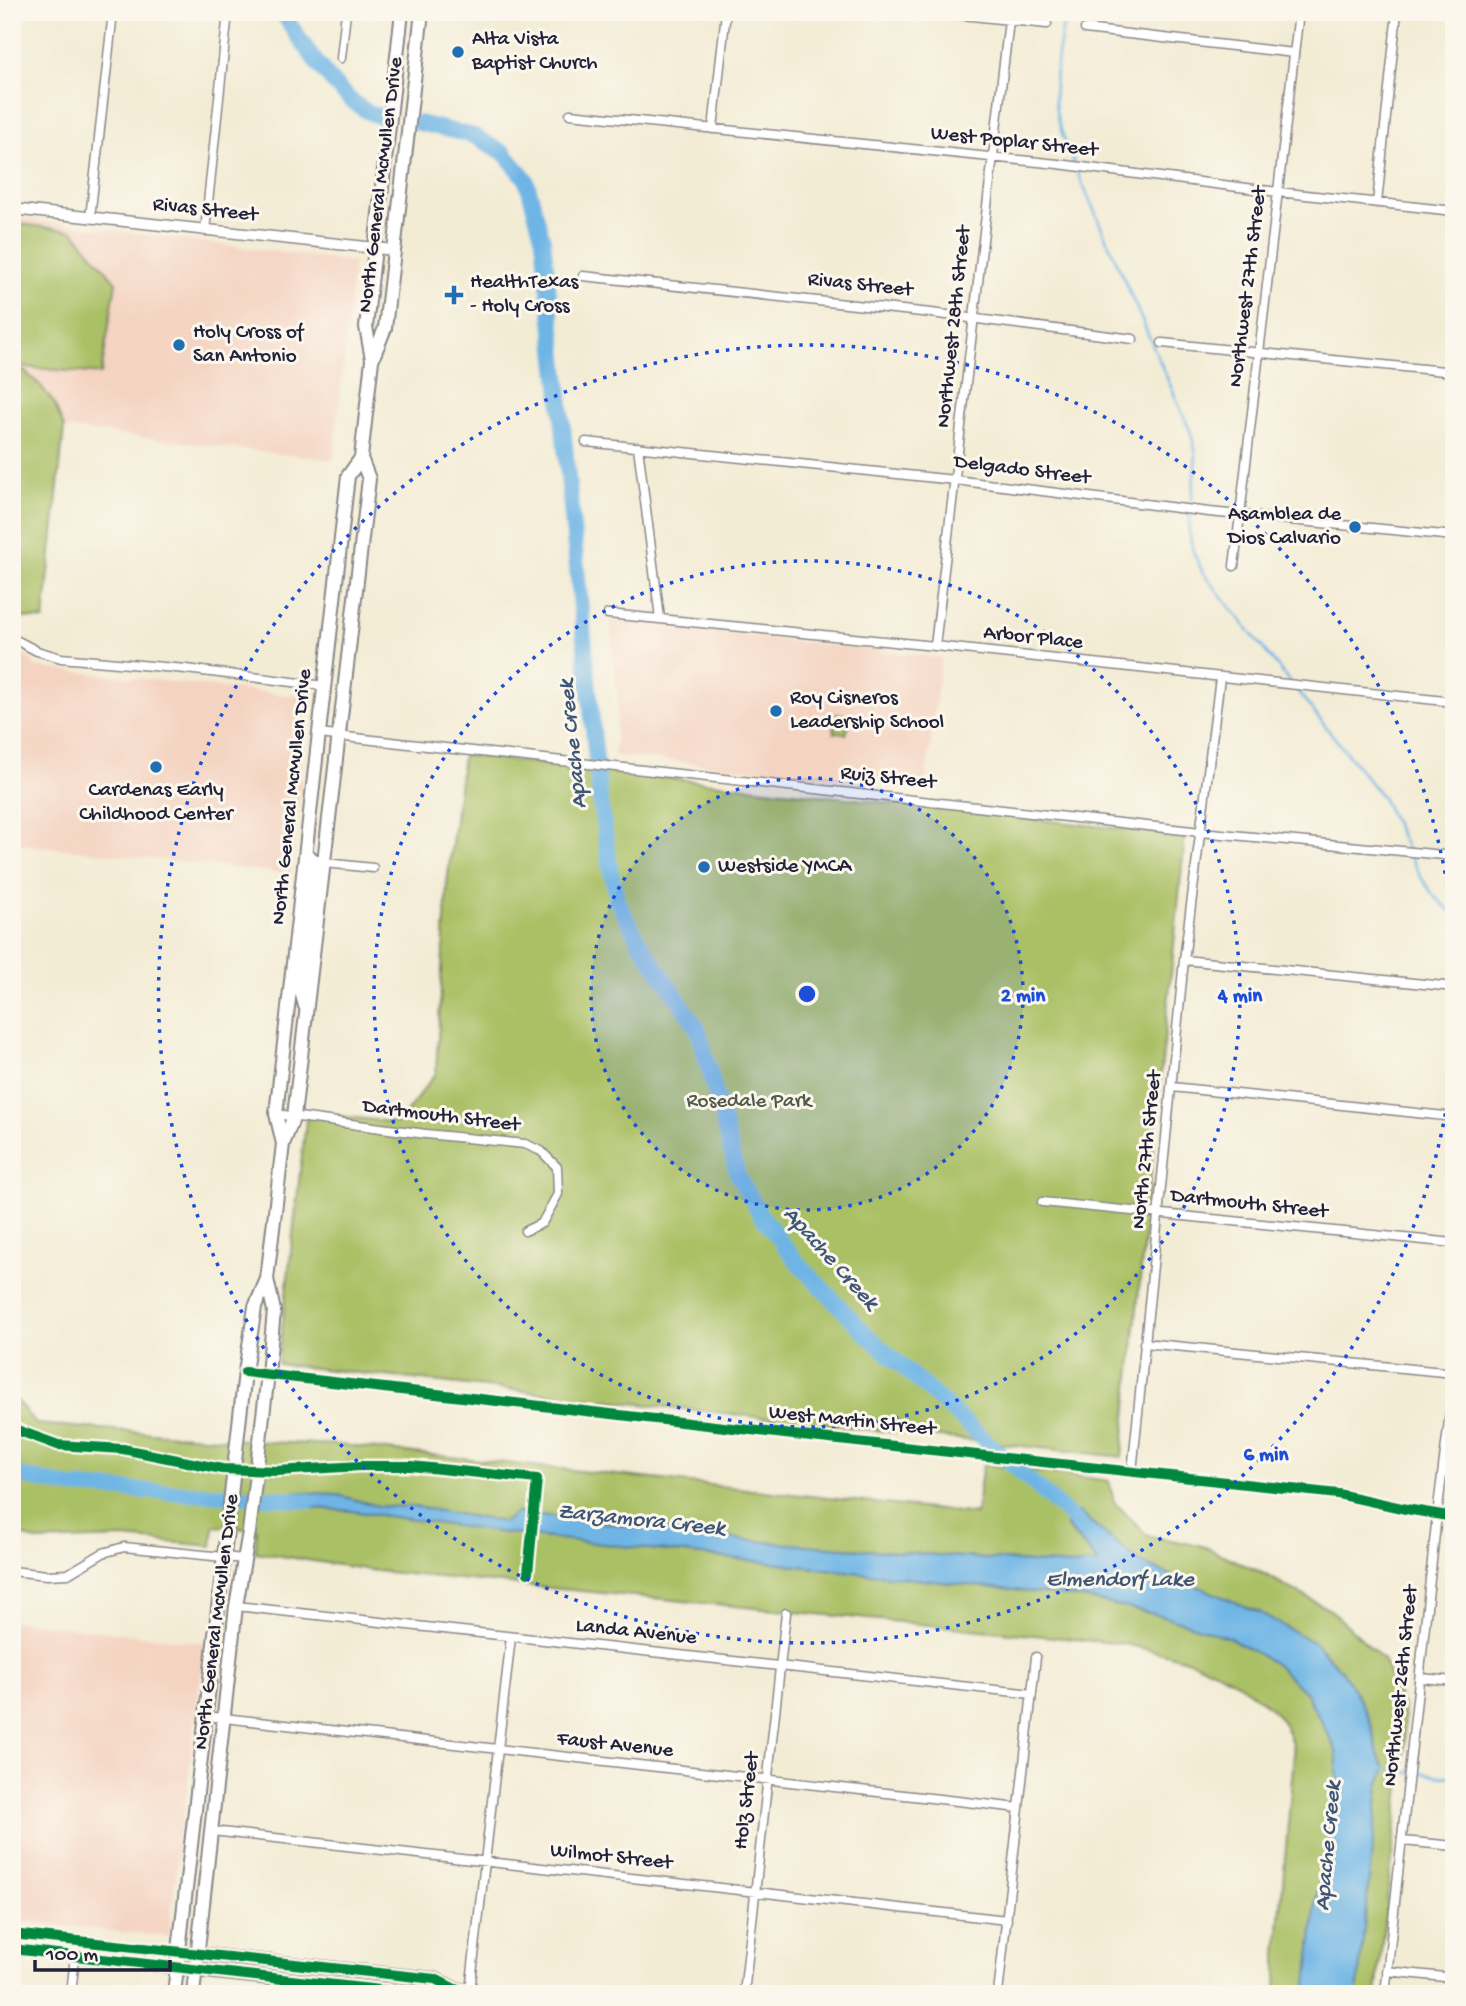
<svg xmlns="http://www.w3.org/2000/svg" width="1466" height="2006" font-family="'Gochi Hand',sans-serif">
  <rect width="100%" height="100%" fill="#fbf7ec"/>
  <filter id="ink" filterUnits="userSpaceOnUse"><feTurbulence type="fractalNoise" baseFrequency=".0143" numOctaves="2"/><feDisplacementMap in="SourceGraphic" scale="14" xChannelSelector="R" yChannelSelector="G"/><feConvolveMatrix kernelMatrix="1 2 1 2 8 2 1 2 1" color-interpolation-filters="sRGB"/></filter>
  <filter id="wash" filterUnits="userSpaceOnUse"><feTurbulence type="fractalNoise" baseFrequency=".00686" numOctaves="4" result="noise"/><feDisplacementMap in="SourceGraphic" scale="28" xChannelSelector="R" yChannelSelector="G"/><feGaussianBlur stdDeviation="1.57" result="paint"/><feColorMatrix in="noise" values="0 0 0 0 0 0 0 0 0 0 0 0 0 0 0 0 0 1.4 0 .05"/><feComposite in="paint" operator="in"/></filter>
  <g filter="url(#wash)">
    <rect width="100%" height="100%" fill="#f3ecd5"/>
    <!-- built -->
    <path fill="#f4d3c1" d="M12,217L354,262L333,460L65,428L44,620L12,616Z
      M610,620L941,658L925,787L614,755L618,699Z
      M12,651H17L34,662L33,667L306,697L298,778L302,780L291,874L12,843Z
      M12,1621L205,1643L168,1937L12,1920Z
      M214,1980L339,1994H213Z"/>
    <!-- green -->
    <path fill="#aac065" stroke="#667150" stroke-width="2" d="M12,223L73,231L116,282L101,374L12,366Z
      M12,369L24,371L40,385L54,403L64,428L44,620L12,616Z
      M836,714L857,716L849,724L846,734L838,732L834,733Z
      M463,755L1185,836L1122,1457L278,1364L307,1112L398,1123L436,1073L447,884Z
      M12,1393L15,1399L36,1424L268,1442L340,1445L976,1514L983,1464L1109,1481L1114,1502L1148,1536L1203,1546L1264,1574L1332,1611L1383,1659L1403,1707L1405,1744L1376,1994H1277V1953L1294,1754C1292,1741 1288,1729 1280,1718C1276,1713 1269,1708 1264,1703C1225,1667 1174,1655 1124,1644L377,1571L255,1552L257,1530L214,1526L212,1546L123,1538L36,1541L12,1531Z"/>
    <!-- water -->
    <path fill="#6eb5e5" stroke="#486c90" stroke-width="2" d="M294,1492L334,1494L378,1506L417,1507L504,1522L517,1512L765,1542L1071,1565L1099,1563L1066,1526L1079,1512L1141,1563L1259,1612L1316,1644L1342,1671L1359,1698L1371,1724L1379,1757L1386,1769L1379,1786L1357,1994H1306L1316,1900L1338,1782L1336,1751L1321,1721L1305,1692L1275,1664L1230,1638L1163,1616L1083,1598L496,1532L352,1511L290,1506V1500Z"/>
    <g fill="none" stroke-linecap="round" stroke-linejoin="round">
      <!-- stream -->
      <path stroke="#6eb5e5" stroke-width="2.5" d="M1065,12C1061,42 1051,81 1056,111C1059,129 1067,146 1074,163
        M1076,169L1191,433L1196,454L1189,531L1193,552L1203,573L1290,682
        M1294,687L1382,797L1420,876L1434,896L1454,914
        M1384,1769L1454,1777"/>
      <!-- river -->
      <path stroke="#6eb5e5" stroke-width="16" d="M282,12C301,42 345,110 380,116
        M419,123L474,136L504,153L526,179L543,240L558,376L600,800L610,867L617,900L640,943L698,1029L738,1176L760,1214L797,1262L867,1335L1073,1519L1087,1534
        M12,1474L71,1487L267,1497L309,1501"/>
    </g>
  </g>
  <g filter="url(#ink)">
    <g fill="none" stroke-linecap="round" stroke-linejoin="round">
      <!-- minor casing -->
      <g stroke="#8a8788" stroke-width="11">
        <path id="minor" d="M934,12L1047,24
          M1085,29L1294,53
          M341,58L346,12
          M570,114L1058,164L1278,192L1454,211
          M713,129L726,12
          M1377,203L1397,12
          M90,218L113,12
          M205,231L228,12
          M583,276L931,313L1133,339
          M1162,343L1454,372
          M586,442L955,480L1209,512L1454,536
          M638,447L660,618
          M1234,566L1299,12
          M608,614L935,646L1454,702
          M12,638L37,651L61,658L186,669L325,686
          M935,646L1010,12
          M319,734L1201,832L1454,856
          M325,863L373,868
          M1184,960L1454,987
          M1172,1087L1454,1117
          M276,1114L426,1134L525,1144L541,1151L557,1167L558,1194L542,1223L525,1231
          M1042,1202L1454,1243
          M1144,1343L1454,1373
          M1132,1472L1184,960L1220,678
          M12,1571L47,1575L68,1574L103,1553L124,1547L243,1559
          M236,1606L1032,1694
          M1421,1678L1454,1681
          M206,1716L1019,1808
          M212,1831L1007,1920
          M1403,1841L1454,1846
          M1387,1971L1454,1978
          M470,1991L511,1637
          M71,1994L75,1956
          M434,1994L435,1979
          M744,1994L786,1613
          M998,1994L1036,1657
          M1385,1994L1437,1515L1454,1381"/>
      </g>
      <!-- tertiary casing -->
      <g stroke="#8a8788" stroke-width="13">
        <path id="tertiary" d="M12,209L394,250
          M245,1372L811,1437L1338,1494L1406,1509L1454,1517"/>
      </g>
      <!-- secondary casing -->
      <g stroke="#8a8788" stroke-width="14">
        <path id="secondary" d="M12,1934L179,1952
          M12,1949L177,1968"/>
      </g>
      <!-- primary casing -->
      <g stroke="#8a8788" stroke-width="16">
        <path id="primary" d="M372,359L366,327L402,12
          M305,1006L300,987L314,860L306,854
          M283,1144L276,1114L348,476L361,458
          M179,1952L435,1979L455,1989L497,1994
          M177,1968L416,1994
          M174,1994L245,1372L255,1307L267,1279L283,1144L294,1116L369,479L361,458L372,360L385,328L422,12
          M193,1994L236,1606L249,1532L268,1374L274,1311L267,1279"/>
      </g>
      <!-- minor -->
      <use href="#minor" stroke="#fff" stroke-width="8"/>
      <!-- tertiary -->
      <use href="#tertiary" stroke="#fff" stroke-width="10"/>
      <!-- secondary -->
      <use href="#secondary" stroke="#fff" stroke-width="10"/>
      <!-- primary -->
      <use href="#primary" stroke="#fff" stroke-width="12"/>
      <!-- cycleway casing -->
      <g stroke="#fbf7ec" stroke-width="15">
        <path id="cycleway" d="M245,1372L811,1437L1338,1494L1406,1509L1454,1517
          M12,1426L17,1430L58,1445L123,1449L222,1469L277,1471L360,1466H411L537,1479L528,1573
          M12,1934L435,1979L455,1989L497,1994
          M12,1949L416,1994"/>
      </g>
      <!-- cycleway -->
      <use href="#cycleway" stroke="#00873e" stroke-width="10"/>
    </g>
  </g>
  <!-- distance rings -->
  <circle cx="807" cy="994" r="216" fill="#1d4ed8" fill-opacity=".12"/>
  <g fill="none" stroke="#1d4ed8" stroke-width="3.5" stroke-dasharray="3.5 7">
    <circle cx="807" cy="994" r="216"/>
    <circle cx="807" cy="994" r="433"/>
    <path d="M1454 1051A649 649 0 1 1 1454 937"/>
  </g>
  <!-- markers -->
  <g fill="#1f6fb2" stroke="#fbf7ec" stroke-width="2.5">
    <circle cx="458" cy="52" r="7"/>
    <path d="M450.5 284.5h7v7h7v7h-7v7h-7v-7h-7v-7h7z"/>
    <circle cx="179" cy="345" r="7"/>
    <circle cx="1355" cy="527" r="7"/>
    <circle cx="776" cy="711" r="7"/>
    <circle cx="156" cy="767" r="7"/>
    <circle cx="704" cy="867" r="7"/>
  </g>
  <g text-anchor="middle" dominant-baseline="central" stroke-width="6" stroke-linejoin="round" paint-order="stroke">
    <!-- poi labels -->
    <g font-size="21" fill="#22223b" stroke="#fbf7ec" text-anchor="start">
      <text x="472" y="40">Alta Vista<tspan x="472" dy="24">Baptist Church</tspan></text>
      <text x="470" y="283">HealthTexas<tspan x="470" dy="24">- Holy Cross</tspan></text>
      <text x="193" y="333">Holy Cross of<tspan x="193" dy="24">San Antonio</tspan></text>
      <text x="1341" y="515" text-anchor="end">Asamblea de<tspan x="1341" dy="24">Dios Calvario</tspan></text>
      <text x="790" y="699">Roy Cisneros<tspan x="790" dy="24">Leadership School</tspan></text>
      <text x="156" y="791" text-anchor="middle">Cardenas Early<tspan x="156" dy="24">Childhood Center</tspan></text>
      <text x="718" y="867">Westside YMCA</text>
    </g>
    <!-- street labels -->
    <g font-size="21" fill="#22223b" stroke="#fbf7ec">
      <text transform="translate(1014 143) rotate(6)">West Poplar Street</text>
      <text transform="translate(382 185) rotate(-83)">North General McMullen Drive</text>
      <text transform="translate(205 211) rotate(6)">Rivas Street</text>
      <text transform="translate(860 286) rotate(6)">Rivas Street</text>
      <text transform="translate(1249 287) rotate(-83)">Northwest 27th Street</text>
      <text transform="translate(955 327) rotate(-84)">Northwest 28th Street</text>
      <text transform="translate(1022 471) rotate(7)">Delgado Street</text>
      <text transform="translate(1033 639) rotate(6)">Arbor Place</text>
      <text transform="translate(888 779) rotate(6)">Ruiz Street</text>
      <text transform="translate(293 797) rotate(-84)">North General McMullen Drive</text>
      <text transform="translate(441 1117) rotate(7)">Dartmouth Street</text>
      <text transform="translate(1148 1150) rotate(-84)">North 27th Street</text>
      <text transform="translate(1249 1205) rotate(6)">Dartmouth Street</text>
      <text transform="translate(852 1422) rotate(6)">West Martin Street</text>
      <text transform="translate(218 1622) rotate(-83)">North General McMullen Drive</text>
      <text transform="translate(636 1633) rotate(6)">Landa Avenue</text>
      <text transform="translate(1402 1686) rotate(-84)">Northwest 26th Street</text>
      <text transform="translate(615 1746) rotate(6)">Faust Avenue</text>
      <text transform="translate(748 1801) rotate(-83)">Holz Street</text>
      <text transform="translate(611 1858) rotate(6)">Wilmot Street</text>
    </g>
    <!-- park labels -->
    <g font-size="21" fill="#52594a" stroke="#fbf7ec">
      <text x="749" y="1102">Rosedale Park</text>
    </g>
    <!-- water labels -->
    <g font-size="23" font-style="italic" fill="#3d5576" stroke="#fbf7ec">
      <text transform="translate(574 744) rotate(-96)">Apache Creek</text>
      <text transform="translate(830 1259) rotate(48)">Apache Creek</text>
      <text transform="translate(641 1521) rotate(6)">Zarzamora Creek</text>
      <text x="1120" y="1580">Elmendorf Lake</text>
      <text transform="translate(1329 1846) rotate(-85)">Apache Creek</text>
    </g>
  </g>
  <circle cx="807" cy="994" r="10" fill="#1d4ed8" stroke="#fbf7ec" stroke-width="3.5"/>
  <g font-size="21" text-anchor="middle" font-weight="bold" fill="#1d4ed8" stroke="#fbf7ec" stroke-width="6" stroke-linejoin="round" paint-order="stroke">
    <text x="1023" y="1001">2 min</text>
    <text x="1240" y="1001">4 min</text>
    <text x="1266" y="1460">6 min</text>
  </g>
  <!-- margin -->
  <rect width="1466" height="2006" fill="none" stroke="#fbf7ec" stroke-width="42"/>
  <!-- scale -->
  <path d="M35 1960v10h135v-10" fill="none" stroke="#22223b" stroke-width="3.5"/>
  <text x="46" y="1960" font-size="21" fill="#22223b" stroke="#fbf7ec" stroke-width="5" paint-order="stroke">100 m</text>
</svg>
